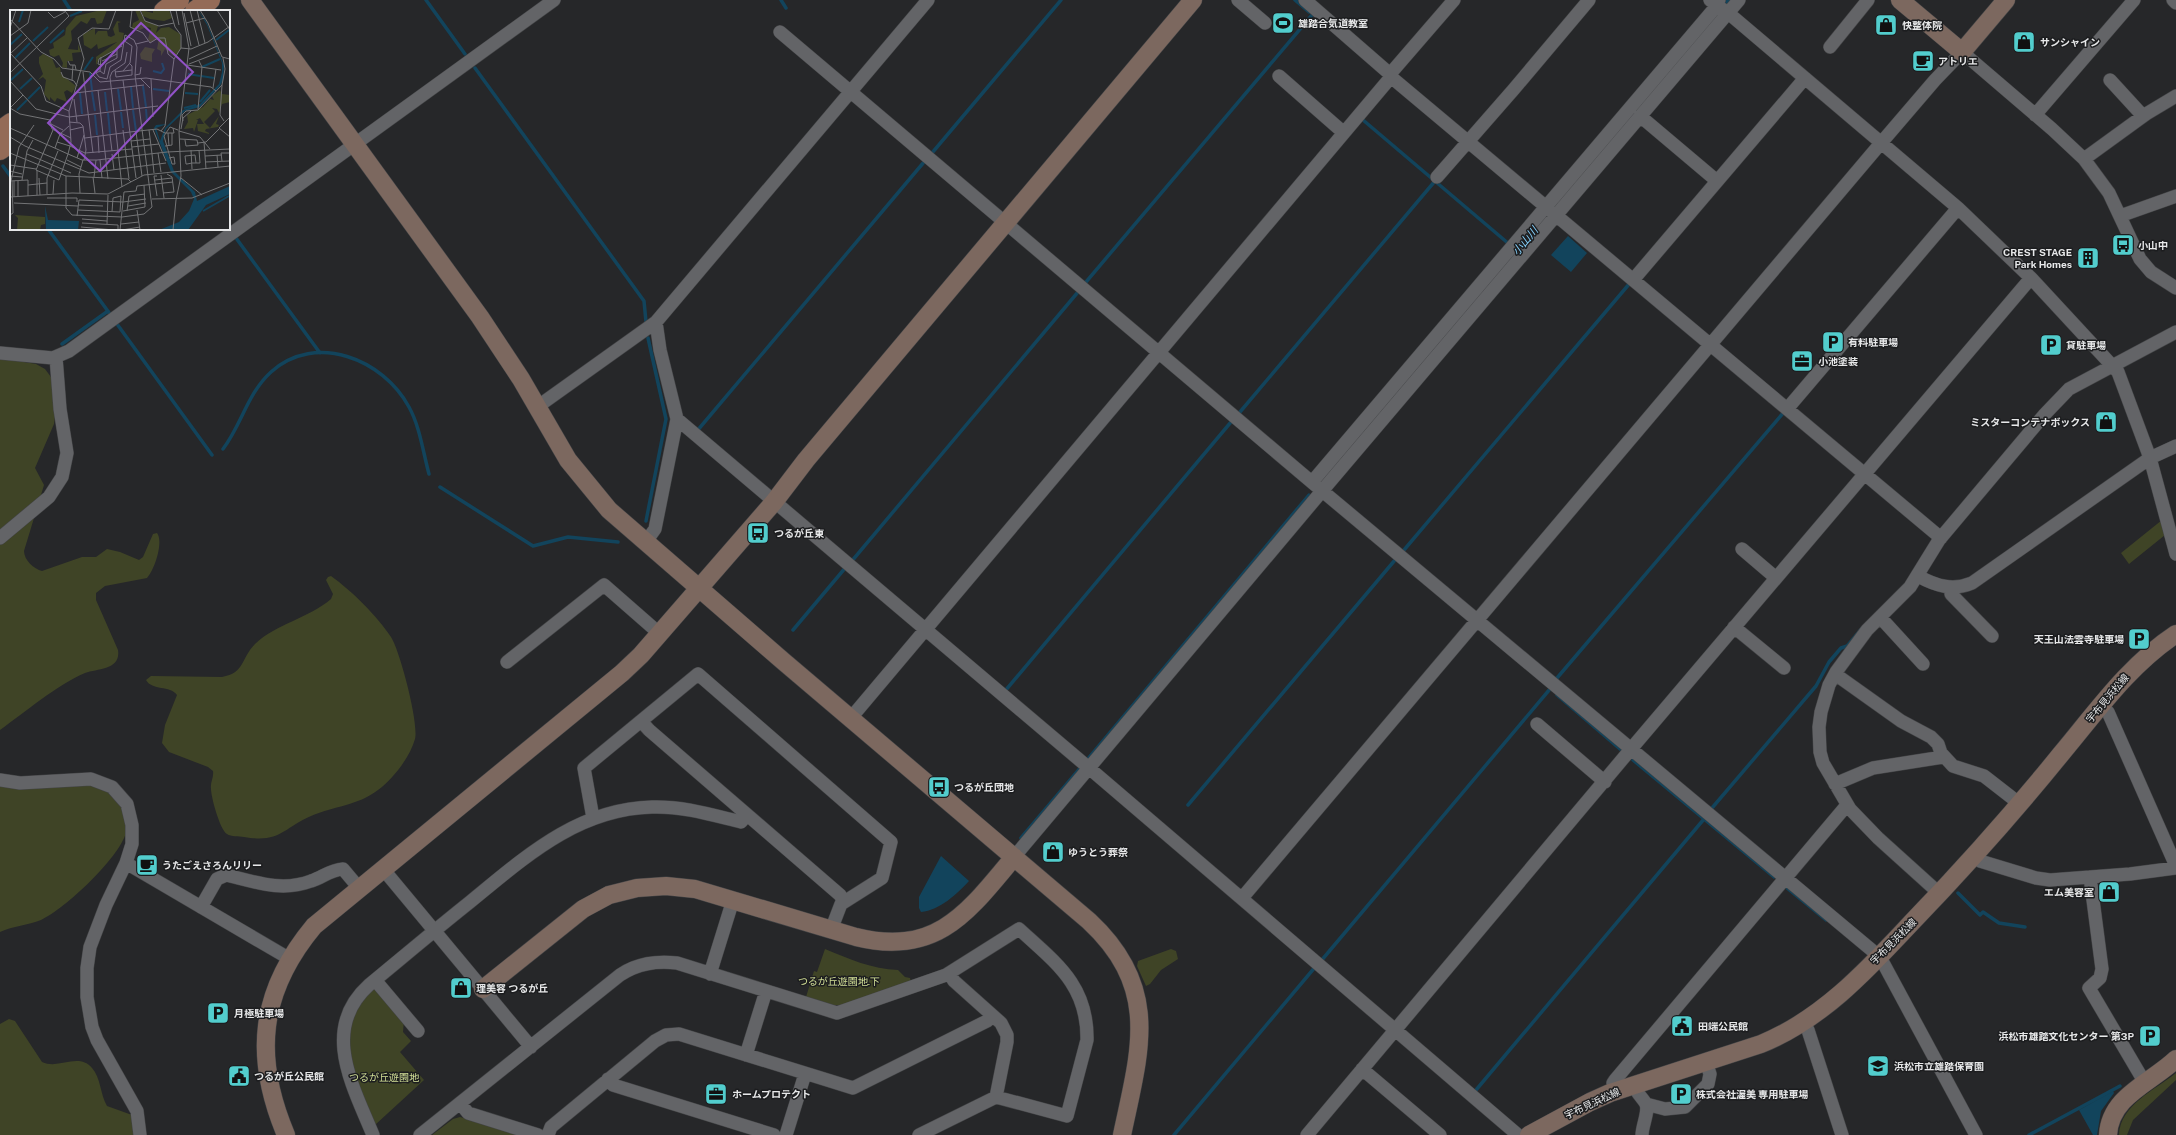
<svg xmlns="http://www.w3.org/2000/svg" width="2176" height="1135" font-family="'Public Sans','Noto Sans JP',sans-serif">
  <rect width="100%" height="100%" fill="#262729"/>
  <!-- green -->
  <path fill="#3f4426" d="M0,358L36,364L45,369L51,377L56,409L54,424L35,468L44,485L24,551C24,560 34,569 42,571L82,557H96L107,549L120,552L139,560L143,557L153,534L157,533C164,542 154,571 147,578L105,586L96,593V600L118,650C121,670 98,668 85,673C58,684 24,713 0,730Z
    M2162,520L2165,535L2129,564L2121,553Z
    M331,576C352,591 377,616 391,637C400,651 419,723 415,739C410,757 393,779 378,790C357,806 334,806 311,816C282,829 280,843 244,837C239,836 231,837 227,834C220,830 211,797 211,789C210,782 214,778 213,771L208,767L169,752L162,743L165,725L177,695C170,685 152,691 146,680L151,676L222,677C245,673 241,658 255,644C276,624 309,618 331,599L333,594L326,580L328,577Z
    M0,783L101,785L124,805C125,813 128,825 126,833C118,859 66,908 41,920C28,925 13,926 0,932Z
    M825,949C849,959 872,969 898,970L905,977L910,978L911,982L843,1005H833L806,997L814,971L817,972Z
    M1171,949L1176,951L1178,959L1161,970L1150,984L1146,986L1137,966L1138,961Z
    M376,986L404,1020L403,1032L411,1041L400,1052L424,1080L375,1125C360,1090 336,1045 357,1007C362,1000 370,993 376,986Z
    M9,1019L15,1021L42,1062C59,1070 78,1052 92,1068C101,1078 100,1094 107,1106L132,1115L135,1135H0V1024Z
    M2176,1073V1080L2133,1120L2127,1135H2119C2120,1105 2155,1090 2176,1073Z
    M460,1117L467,1119L520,1135H432L453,1119Z"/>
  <!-- water -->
  <path fill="#12445c" d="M1568,236L1587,253L1571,272L1551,255Z
    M941,856L969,881C957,894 940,910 921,912L919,908V897Z
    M2113,1091L2114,1093L2101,1111L2097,1135H2093L2079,1110Z"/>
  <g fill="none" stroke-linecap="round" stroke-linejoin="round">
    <!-- stream -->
    <path stroke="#12445c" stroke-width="3.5" d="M64,0L71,11
      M426,0L465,54
      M781,0L786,8
      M1295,0L1309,12
      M475,68L644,301L646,322
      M1363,120L1509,244
      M932,153L1061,0
      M3,166L11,177
      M48,229L110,314
      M236,238L320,353
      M1086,282L1312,15
      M117,324L212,455
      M62,344L108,311
      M1240,412L1435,181
      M697,431L924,162
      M223,449C242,424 247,394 271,372C316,332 383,359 409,407C420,427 423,452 429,474
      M440,487L533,546L568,537L618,542
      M646,521L666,419L648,338
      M1404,550L1630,283
      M851,562L1078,292
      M793,630L846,567
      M1557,678L1784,412
      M1005,691L1231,422
      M1557,695L1620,749
      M1633,760L1774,877
      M1086,761L1309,495
      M1188,805L1395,560
      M1712,808L1816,686L1829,662L1841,648L1847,646L1862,628
      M1021,838L1082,766
      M1787,888L1826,920
      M1958,893L1980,915L1983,912L1999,923L2025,927
      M1321,961L1550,689
      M1476,1090L1704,819
      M1174,1135L1316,966
      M2029,1135L2120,1086"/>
    <!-- river -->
    <path stroke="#12445c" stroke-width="21" d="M1709,25L1729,0"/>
    <!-- street casing -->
    <g stroke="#434446" stroke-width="14">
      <path id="street" d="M1238,0L1265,23
        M1305,0L1390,74
        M1710,0L1733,17L1958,208L2031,278L2118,372L2150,458L2176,554
        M2173,0L2176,3
        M780,32L1314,484L1880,957L1976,1135
        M1830,47L1868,0
        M1279,76L1344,133
        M1391,77L1941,538
        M2110,80L2143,116
        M2035,115L2134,0
        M1640,116L1717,181
        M2084,159L2146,114L2176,96
        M1437,177L1514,89L1589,0
        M2120,216L2176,196
        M1633,280L1805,78
        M0,353L53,358L69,351L554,0
        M537,407L656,322L928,0
        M1787,409L1958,208
        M677,419L1089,768L1518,1135
        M1312,482L1714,9L1719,0
        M0,538L49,497L62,477L67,453L60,409L56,357
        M645,543L655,529L677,419L660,350L656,322
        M1742,549L1776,578
        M1918,576C1936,586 1953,591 1972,583L2150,458L2176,446
        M1951,588V594L1992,636
        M1880,617L1923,664
        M1734,627L1784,668
        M507,662L604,585L660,634
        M1835,674L1901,721L1931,737L1938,744L1941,753L1953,766L1984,776L2020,804
        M2100,706L2108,712L2176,866
        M850,719L1391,77L1390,74L1454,0
        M641,721L649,730L840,895L844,902
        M1537,724L1605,782
        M0,780L20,783L91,779L112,787L127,804L132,825V844L126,863L106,905L90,947L87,968V997L92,1027L97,1040L137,1111L140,1135
        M1835,784L1873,768L1943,757
        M593,818L584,768L698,674L891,842L882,878L841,904L831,930
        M1014,857L1322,491L1739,0
        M1975,857L1980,861L2036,878L2050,880L2130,874L2176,868
        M126,863L290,959
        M383,869L531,1047
        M2090,877L2102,969L2100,978L2089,988L2145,1083
        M1940,894L1878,838L1850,809L1823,763L1820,752L1819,727L1821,712L1829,685L1836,672L1867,630L1910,587L1939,540L2045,414L2069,389L2176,332
        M1242,898L1881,143L1935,80L1962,52L2052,129L2084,159L2109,193L2140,259L2151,272L2176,288
        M201,907L217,879L226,875C255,882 282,892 311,881C323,877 330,870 343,869L359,888
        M710,974L733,900
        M375,980L418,1031
        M1803,1023L1808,1030L1842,1135
        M746,1055L766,991
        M1362,1069L1440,1135
        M608,1079L613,1085L774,1135
        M1634,1085C1636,1093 1642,1097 1646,1104C1649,1112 1642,1126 1642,1135
        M1615,1091L1613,1083L1615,1080L1847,805
        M460,1103L468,1113L538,1135
        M1646,1104L1665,1109L1685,1107L1708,1084L1710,1074L1706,1062
        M373,1135C353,1086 320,1029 369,985C403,957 436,929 470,902C525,857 577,809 652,807C683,806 712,815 741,822L747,815
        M420,1135L620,975C638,963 656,961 677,963L837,1013L946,975L1019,929C1056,963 1088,985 1087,1040L1067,1116L996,1097
        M548,1135L551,1127L655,1041L666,1035L679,1034L853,1088L987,1021L992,1015
        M786,1135L805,1074
        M919,1135L996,1097L1007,1042V1035L1001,1023L954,981L949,973
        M1307,1135L1631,749L2031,278"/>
    </g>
    <!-- secondary casing -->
    <g stroke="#434446" stroke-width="19">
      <path id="secondary" d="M250,0L480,317L521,379L568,460L609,510L783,661L1089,921C1161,988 1140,1050 1122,1135
        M1900,0L1962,52L2006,0
        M483,989L583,909L609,895L637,888L666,886L695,889L856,937C937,957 968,912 1014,857
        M286,1135C253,1057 259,992 314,926L622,673L641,655L774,502L806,460L1193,0
        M1529,1135L1590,1102L1610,1093L1761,1044C1823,1019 1869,968 1913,921C1965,867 2014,812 2061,754C2097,711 2129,665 2176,634
        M2108,1135C2110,1096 2151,1083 2176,1059"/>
    </g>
    <!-- primary casing -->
    <g stroke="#434446" stroke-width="21">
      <path id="primary" d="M164,11L179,0
        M195,11L210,0
        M0,131L11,123
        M0,150L11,142"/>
    </g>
    <!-- street -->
    <use href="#street" stroke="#636467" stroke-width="13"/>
    <!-- secondary -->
    <use href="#secondary" stroke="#7c685f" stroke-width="18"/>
    <!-- primary -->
    <use href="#primary" stroke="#946b57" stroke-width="20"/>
  </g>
  <!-- icons -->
  <defs>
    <g id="stadium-square" transform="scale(1.15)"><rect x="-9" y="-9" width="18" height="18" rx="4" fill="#52cdcd" stroke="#1c1d1f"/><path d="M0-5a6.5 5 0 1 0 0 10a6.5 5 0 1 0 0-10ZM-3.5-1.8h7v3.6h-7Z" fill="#111"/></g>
    <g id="shop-square" transform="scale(1.15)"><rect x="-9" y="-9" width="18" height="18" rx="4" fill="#52cdcd" stroke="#1c1d1f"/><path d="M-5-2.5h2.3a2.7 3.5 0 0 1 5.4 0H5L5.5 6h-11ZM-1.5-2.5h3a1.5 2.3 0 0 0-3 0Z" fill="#111"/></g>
    <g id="cafe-square" transform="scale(1.15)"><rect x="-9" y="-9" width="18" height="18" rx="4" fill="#52cdcd" stroke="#1c1d1f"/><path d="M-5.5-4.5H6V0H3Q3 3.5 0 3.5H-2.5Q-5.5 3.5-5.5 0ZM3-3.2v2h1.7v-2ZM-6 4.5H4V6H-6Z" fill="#111"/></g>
    <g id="bus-square" transform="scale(1.15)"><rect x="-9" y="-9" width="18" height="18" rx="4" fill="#52cdcd" stroke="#1c1d1f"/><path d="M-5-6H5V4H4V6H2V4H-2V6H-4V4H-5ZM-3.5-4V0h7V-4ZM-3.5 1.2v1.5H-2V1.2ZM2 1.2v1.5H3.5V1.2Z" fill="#111"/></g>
    <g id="building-square" transform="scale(1.15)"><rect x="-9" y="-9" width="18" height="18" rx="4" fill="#52cdcd" stroke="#1c1d1f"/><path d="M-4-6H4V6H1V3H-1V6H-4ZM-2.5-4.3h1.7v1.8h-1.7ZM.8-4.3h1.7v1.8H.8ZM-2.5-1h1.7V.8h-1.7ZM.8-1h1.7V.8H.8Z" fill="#111"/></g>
    <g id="parking-square" transform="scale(1.15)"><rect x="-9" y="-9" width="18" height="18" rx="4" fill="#52cdcd" stroke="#1c1d1f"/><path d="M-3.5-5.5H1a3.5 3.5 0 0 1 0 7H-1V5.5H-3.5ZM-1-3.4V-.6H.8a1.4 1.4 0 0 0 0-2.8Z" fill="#111"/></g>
    <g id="office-square" transform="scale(1.15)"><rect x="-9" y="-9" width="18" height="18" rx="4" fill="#52cdcd" stroke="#1c1d1f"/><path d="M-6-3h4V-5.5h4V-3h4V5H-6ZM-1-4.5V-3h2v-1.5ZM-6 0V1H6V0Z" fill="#111"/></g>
    <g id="civic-square" transform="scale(1.15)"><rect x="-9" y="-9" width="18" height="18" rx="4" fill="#52cdcd" stroke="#1c1d1f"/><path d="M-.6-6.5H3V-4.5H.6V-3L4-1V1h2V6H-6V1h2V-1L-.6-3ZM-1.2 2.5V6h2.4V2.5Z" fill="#111"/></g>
    <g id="school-square" transform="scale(1.15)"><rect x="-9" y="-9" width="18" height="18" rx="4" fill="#52cdcd" stroke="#1c1d1f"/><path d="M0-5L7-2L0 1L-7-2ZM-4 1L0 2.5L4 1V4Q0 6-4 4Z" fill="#111"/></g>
  </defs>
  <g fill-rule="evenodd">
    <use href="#stadium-square" x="1283" y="23"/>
    <use href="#shop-square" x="1886" y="25"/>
    <use href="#shop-square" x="2024" y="42"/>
    <use href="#cafe-square" x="1923" y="61"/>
    <use href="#bus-square" x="2123" y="245"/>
    <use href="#building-square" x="2088" y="258"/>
    <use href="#parking-square" x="1833" y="342"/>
    <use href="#parking-square" x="2051" y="345"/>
    <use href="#office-square" x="1802" y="361"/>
    <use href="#shop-square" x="2106" y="422"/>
    <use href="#bus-square" x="758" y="533"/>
    <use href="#parking-square" x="2139" y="639"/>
    <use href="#bus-square" x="939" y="787"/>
    <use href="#shop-square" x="1053" y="852"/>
    <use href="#cafe-square" x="147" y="865"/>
    <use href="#shop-square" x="2109" y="892"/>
    <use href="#shop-square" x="461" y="988"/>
    <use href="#parking-square" x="218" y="1013"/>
    <use href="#civic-square" x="1682" y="1026"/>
    <use href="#parking-square" x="2150" y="1036"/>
    <use href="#school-square" x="1878" y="1066"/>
    <use href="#civic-square" x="239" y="1076"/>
    <use href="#office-square" x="716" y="1094"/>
    <use href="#parking-square" x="1681" y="1094"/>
  </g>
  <g text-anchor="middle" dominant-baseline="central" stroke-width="3" stroke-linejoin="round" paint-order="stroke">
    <!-- poi labels -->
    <g font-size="10" font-weight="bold" fill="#e7e8e9" stroke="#1c1d1f" text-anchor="start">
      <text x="1298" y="23">雄踏合気道教室</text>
      <text x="1902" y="25">快整体院</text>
      <text x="2040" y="42">サンシャイン</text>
      <text x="1938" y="61">アトリエ</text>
      <text x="2138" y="245">小山中</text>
      <text x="2072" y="252" text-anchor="end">CREST STAGE<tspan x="2072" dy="12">Park Homes</tspan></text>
      <text x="1848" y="342">有料駐車場</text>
      <text x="2066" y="345">貸駐車場</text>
      <text x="1818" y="361">小池塗装</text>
      <text x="2090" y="422" text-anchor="end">ミスターコンテナボックス</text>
      <text x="774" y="533">つるが丘東</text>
      <text x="2124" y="639" text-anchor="end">天王山法雲寺駐車場</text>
      <text x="954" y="787">つるが丘団地</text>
      <text x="1068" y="852">ゆうとう葬祭</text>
      <text x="162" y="865">うたごえさろんリリー</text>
      <text x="2094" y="892" text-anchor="end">エム美容室</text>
      <text x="476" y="988">理美容 つるが丘</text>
      <text x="234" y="1013">月極駐車場</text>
      <text x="1698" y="1026">田端公民館</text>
      <text x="2134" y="1036" text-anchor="end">浜松市雄踏文化センター 第3P</text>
      <text x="1894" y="1066">浜松市立雄踏保育園</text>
      <text x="254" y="1076">つるが丘公民館</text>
      <text x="732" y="1094">ホームプロテクト</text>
      <text x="1696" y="1094">株式会社渥美 専用駐車場</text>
    </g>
    <!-- street labels -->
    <g font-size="10" fill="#e7e8e9" stroke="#1c1d1f">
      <text transform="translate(2107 698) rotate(-50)">宇布見浜松線</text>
      <text transform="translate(1893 941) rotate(-45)">宇布見浜松線</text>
      <text transform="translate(1592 1103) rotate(-25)">宇布見浜松線</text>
    </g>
    <!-- park labels -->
    <g font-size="10" fill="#d3e097" stroke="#1c1d1f">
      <text x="839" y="981">つるが丘遊園地.下</text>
      <text x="384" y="1077">つるが丘遊園地</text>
    </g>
    <!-- water labels -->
    <g font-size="11" font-style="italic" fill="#85d1fc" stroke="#1c1d1f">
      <text transform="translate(1525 241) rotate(-50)">小山川</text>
    </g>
  </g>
  <!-- overview -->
  <g transform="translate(10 10)">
    <rect width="220" height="220" fill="#262729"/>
    <path d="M91,0H97L92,13L87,14L85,8H81L77,14L71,11L61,21L62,30L58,39L68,40V34L71,42L62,43L63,51H57V58L52,57L53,53L49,45L44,47L40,45L39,40L44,38L43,33L55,25L56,18L66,6ZM129,0L135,11L148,16L146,23L151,18L159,17L170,24L171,38L165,47L155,39L151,46V41L147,39L149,28L140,33L138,29L141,18L136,17L130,20L122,18L123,13L129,10L125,0ZM131,0L143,3V0H159L162,8L154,11L140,9L133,6ZM107,11L111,12L108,13L109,22L114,23L112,35L89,49L86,55V47L107,32L88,39L87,34L81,39L74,35L73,24L85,18V25L88,21H97L98,26L101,27L105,25L103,19ZM135,37L145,39L142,44V52L131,49L130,44ZM33,44L42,48L46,58L50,57L51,64L66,76L62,83L57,80L54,82L57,92L47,88L45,92L40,87V91L34,84L36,70L33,67L28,70L33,64L29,53V47ZM210,80L212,84L220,85V92L212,94L209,103L207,99L202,98L205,101L194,112L200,118L209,106L206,114L209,115L208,117L196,119L195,121L199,123V124L188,121L187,114H194L190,108L186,110H188L184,122L183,118L174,119L178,112L177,105L193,97L200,89L204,90L202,86ZM5,205L35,207V214L31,215L30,220H7L8,208Z" fill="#3f4426"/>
    <path d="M188,0L194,8L197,13L214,55L213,70L210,76L190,97L175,101L156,119L153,131L164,161L185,182L187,191L220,176V184L196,195L178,220H149L169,212L179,201L184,189L181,182L161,162L144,118L146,115L157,114L168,101L157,114L146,118L150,131L155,118L173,100L190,94L209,74L212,62V53L197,15ZM35,196L38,210L69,211L68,220H36Z" fill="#12445c"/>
    <path fill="none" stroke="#12445c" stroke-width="2" d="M60,6L72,1M9,12L13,0M206,30L219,20M23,31L38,17M40,33L54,20M0,35L12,24M5,48L20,33M192,57L210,49M74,60L83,47M143,61L151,63L154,59L152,53M80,63L82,80M178,64L190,66M191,66L204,68M1,70L13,59M133,76L136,97M121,77L123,98M10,79L22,68M108,79L111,100M143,79L159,81M82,82L85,101M95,82L97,101M70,83L72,104M175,83L188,84M18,89L30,77M190,92L200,80M174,98L186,95M136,99L137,112M7,100L17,90M123,100L126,121M111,102L113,118M98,103L100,124M85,105L87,125M193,201L219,186"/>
    <path fill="none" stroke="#737476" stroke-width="1" d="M122,0L120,17L133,23L140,33L148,28H155L158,44L164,49M130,0L135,11L149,16L164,13M166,0L169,15M180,0L189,35M187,0L195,33M190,0L198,13L212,47L220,49M207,0L220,20M38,2L44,8L55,2M174,3L181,36M0,9L31,42L44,49L52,58L80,62L90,72L136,68L201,77L206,81M176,13L195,8M0,18L6,0M0,26L18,13L21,0M113,30L122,36L120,53L113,61M126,34L138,31M171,38L181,39L198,32L220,16M0,43L31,76L36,91L59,101M0,44L17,28M91,47L90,61L94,64M179,49L207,36M58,51L60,55H65L66,60M92,51L107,44M179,54L210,42M92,55L88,54L89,49L112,36M177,55L211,60M105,60L106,67L122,65V56L120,54M51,62L53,67L64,71L67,76M73,62L83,143M105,62L122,60M0,63L59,6L55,1L42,0M94,64L96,54L107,48V38M125,65L130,64L131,57M130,68L140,78M141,69L143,107M62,70L63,55M113,70L123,146M0,71L26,99L59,107L148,96M212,75L210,105L214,111M203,78L206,59M88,80L98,169M65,83L134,75M64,89L67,112M0,98L10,104L40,110L42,119L61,128M0,98L13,85M188,99L192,57L189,51M220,107L209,118L220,127M173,111L172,105L176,101L188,100L212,75L215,59L213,48M59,112L70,113L73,116L76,140L74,150M41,114L53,120M0,118L58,144L61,132L59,101L74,49L68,28L82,18L99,19L106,0M171,119L173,108L181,101M43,120L26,160L49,170L58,144L72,150H87L157,142L220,139M60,120L73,117M113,120L119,169M139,120L142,144M143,120L156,151M151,121L155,116L164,49L171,38V25L165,17L160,0M169,121L190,127L200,139M120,122L147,119L155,123H164L163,118M126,122L132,166M158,123L159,136M100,125L102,141M88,126L89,143M0,127L15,136L79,163L156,153M75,128L120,122M170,129L187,130L188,135L176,136L175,130M121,131L140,129M47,132L60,136M194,132L196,159M188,133L196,132L209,119M60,136L75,143L122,139M155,136L162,135V123M122,137L149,134M45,138L50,124L59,116M181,140L182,159M0,143L56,166L118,169L121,172M148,143L151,162M17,144L29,149M102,144L104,160M142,144L144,163M207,145L208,157M123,146L126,168M195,146L212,145M67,148L74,125M159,148L164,147L165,154M29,149L61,163M57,150L71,157M90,150L92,168M212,151L211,143H220M195,152L220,151M186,153L185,145L175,146L176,154H177L182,153H190L189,140M165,154H162L154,126L160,117L168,120M0,155L26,159M27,160V185M0,161L12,164M151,165L154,188M0,166L12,167M56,166V198L62,205L112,207L134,204L142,197L125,65L127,37L124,30L115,25L111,50L100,57L97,69L89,67L86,63L90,61M147,166H144L147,186M83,167L85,183M84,167L86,150M29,168L30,185M171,168L192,185M12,170L17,141L23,130M145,170L162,168M0,171L18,170V186M1,171L9,137L24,115M18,175L37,173M112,177L100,67L102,62L115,53L117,42M70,183L69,164L73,150M153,183L164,182L162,167L157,164M37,184V168L48,141M43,184L44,170M8,186V171M0,187L62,183L98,184L134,165L220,156M4,187V171M37,188H67V192M142,189L182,188L220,173M4,193L68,196M68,195L93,196M118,196L136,193M68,200L110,202L111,186L103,188L102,202M127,200L130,220M113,201L135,197L134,175M117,201L119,186L135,184M0,205L3,203L2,171M67,206L69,190L113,192L136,189M72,209L97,211M72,213L108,215V220M97,214L98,185M111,214L129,212M71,217L104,220M110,220L114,182L126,181L127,176L163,172M112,220L130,217M163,220L166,190L171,166L169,121L179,38L172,0"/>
    <path fill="#9152c7" fill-opacity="0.15" stroke="#9152c7" stroke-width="2" d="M131,13L183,62L90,161L38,113Z"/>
    <rect width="220" height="220" fill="none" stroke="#e7e8e9" stroke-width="2"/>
  </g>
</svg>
